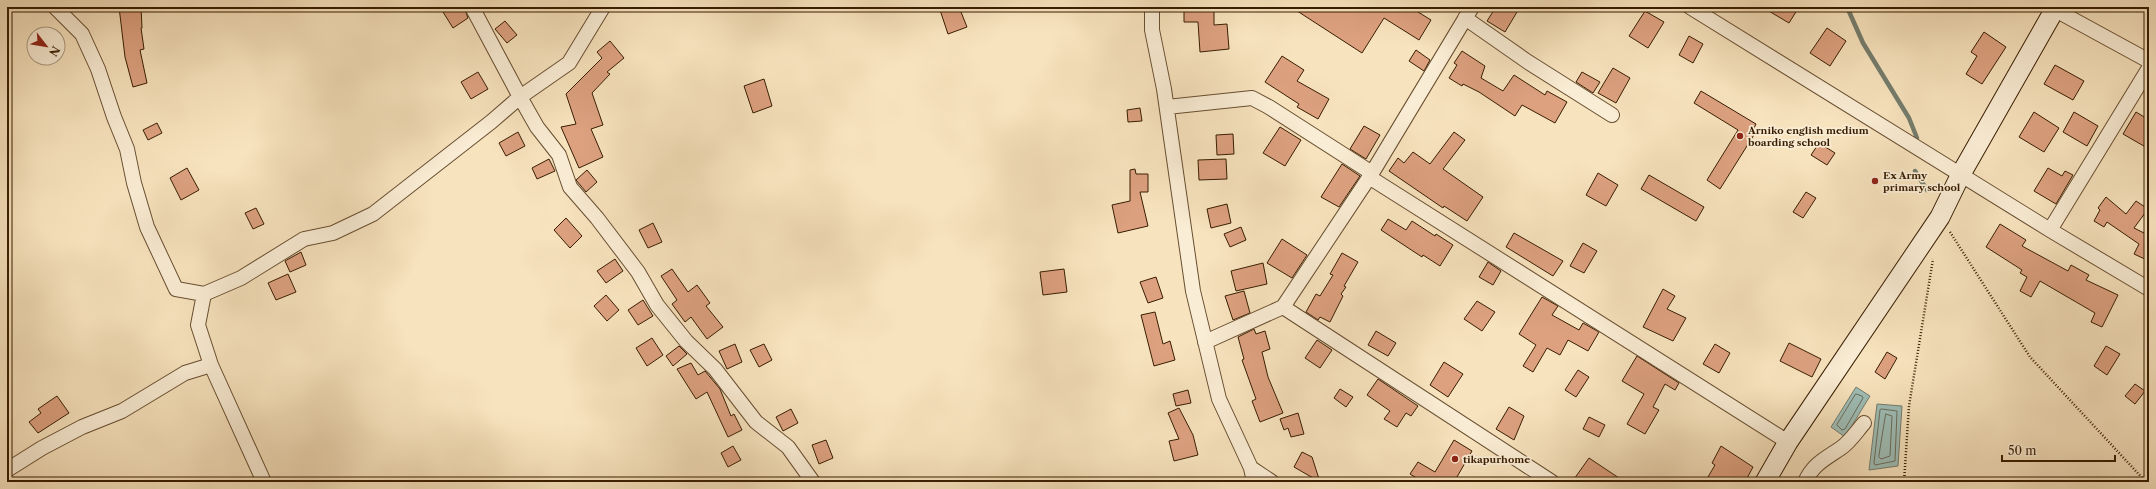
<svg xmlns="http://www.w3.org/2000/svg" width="2156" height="489" font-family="'Libre Caslon Text',serif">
  <rect width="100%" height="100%" fill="#f7e3be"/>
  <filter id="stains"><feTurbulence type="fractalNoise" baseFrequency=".005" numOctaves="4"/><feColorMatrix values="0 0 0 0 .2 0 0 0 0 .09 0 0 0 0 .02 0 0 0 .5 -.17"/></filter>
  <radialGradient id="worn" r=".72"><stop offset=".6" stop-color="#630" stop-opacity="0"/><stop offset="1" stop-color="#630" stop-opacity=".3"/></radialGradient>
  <!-- water -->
  <path fill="#9ebdb6" stroke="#757d6e" d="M1856,387L1870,396L1845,437L1831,427Z
    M1877,404L1902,406L1898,466L1869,470Z"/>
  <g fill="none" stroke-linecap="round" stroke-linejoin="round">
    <!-- shore -->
    <path stroke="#6b6d5c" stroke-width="1" d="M1856,394L1862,396L1863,398L1845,429L1842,430L1837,425Z
      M1882,409L1897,411L1895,461L1875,465L1874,463L1880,410Z
      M1886,414L1892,416L1890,456L1881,459L1879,457Z"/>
    <!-- stream -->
    <path stroke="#757d6e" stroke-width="4.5" d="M1847,7L1863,43L1909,118L1917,138
      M1915,171L1927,190"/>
  </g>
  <!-- building -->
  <path fill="#dda180" stroke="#381d01" d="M119,7H141L142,28H141L144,49L140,50L147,83L133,87L125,57Z
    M452,7H464L468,18L453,28L443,12Z
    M939,7H959L967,27L948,34Z
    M1184,7H1214V25L1227,24L1229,49L1200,52L1198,22H1184Z
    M1291,7H1410L1431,20L1419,40L1384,18L1362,53Z
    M1496,7H1520L1505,32L1487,21Z
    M1762,7H1799L1789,23Z
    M1645,11L1664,22L1648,48L1629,36Z
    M505,21L517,35L507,43L495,29Z
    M1827,28L1846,41L1830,66L1810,53Z
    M1984,32L2006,47L1982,84L1966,74L1977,56L1971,52Z
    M1689,36L1703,44L1693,63L1679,55Z
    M610,41L624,58L607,72L610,74L592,93L603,125L591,129L603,157L579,168L561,127L576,124L566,94L602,58L597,52Z
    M1416,50L1430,60L1424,71L1409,61Z
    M1462,51L1485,66L1481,78L1503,91L1514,75L1545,95L1547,91L1567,102L1555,123L1522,105L1515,116L1479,92L1463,84L1462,86L1449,78L1457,65L1454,63Z
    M1282,56L1304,70L1297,81L1329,99L1318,119L1297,107L1299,104L1265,82Z
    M2055,65L2084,81L2073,100L2044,84Z
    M1613,68L1630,78L1616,103L1598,93Z
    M478,72L488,89L471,99L461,82Z
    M1582,72L1600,82L1593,93L1576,82Z
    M764,79L772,106L753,113L744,86Z
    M1701,91L1756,124L1754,128L1757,130L1720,189L1707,180L1738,130L1694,103Z
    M1140,108L1142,121L1128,122L1127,110Z
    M2034,112L2059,128L2044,152L2019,137Z
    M2074,112L2098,126L2087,146L2063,132Z
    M2136,112L2149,120V149L2123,134Z
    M157,123L162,133L148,140L143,130Z
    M1364,126L1380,135L1366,159L1350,149Z
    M1280,127L1301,140L1285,166L1263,153Z
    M518,132L525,146L506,156L499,143Z
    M1454,132L1465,140L1443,169L1483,197L1467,221L1444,206L1443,208L1389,171L1398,158L1404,163L1413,152L1430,164Z
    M1233,134L1234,154L1217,155L1216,135Z
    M1819,143L1835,153L1827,165L1811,155Z
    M549,159L555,171L537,179L532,168Z
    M1226,159L1227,179L1199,180L1198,160Z
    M1342,164L1360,176L1339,207L1321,197Z
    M187,168L199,190L181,200L170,178Z
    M2048,168L2062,176L2065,171L2073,175L2056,204L2034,191Z
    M1135,169L1136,174H1148V192H1140L1148,226L1118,233L1112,205L1130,201V170Z
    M587,170L597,182L586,192L576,180Z
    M1598,173L1618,185L1606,206L1586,195Z
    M1649,175L1704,207L1696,221L1641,189Z
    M1806,192L1816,198L1803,218L1793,212Z
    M2106,197L2126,214L2136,201L2148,209L2134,228L2144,233L2149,224V261L2134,254L2139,244L2107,222L2104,227L2094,221L2100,210L2098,208Z
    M1227,204L1231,223L1211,228L1207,209Z
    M256,208L264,224L253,229L245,213Z
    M566,218L582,236L570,248L554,230Z
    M1388,219L1406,230L1412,221L1435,236L1436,234L1453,245L1440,266L1423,255L1422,257L1381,230Z
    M653,223L662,242L648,248L639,230Z
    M2000,224L2026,240L2022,246L2068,271L2071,265L2089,275L2086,280L2118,295L2102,327L2091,322L2095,313L2040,281L2031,297L2020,291L2027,277L2020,273L2022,270L1986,247Z
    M1241,227L1246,240L1230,247L1224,234Z
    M1514,233L1563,261L1553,276L1506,247Z
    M1282,239L1307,255L1292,278L1267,263Z
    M1583,243L1597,251L1584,273L1570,266Z
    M301,252L306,265L290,272L285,261Z
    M1342,253L1358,262L1344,286L1346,287L1341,294L1343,296L1330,322L1320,317L1318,320L1306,312L1316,294L1320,296L1333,275L1330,274Z
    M615,259L623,271L606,283L597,271Z
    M1488,262L1501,271L1493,285L1479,277Z
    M1263,263L1267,284L1236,291L1231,271Z
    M672,269L688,292L697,285L710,303L706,306L723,327L707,339L691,317L685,322L672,304L677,300L661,276Z
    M1064,269L1067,292L1043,295L1040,272Z
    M288,274L296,292L276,300L268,283Z
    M1156,277L1163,298L1148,303L1140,282Z
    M1663,289L1675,296L1667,309L1686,318L1673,341L1643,327Z
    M1244,291L1250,313L1233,320L1225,296Z
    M606,295L619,310L607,321L594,306Z
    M1542,297L1558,306L1552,315L1579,330L1583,323L1599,332L1588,351L1568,340L1560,355L1547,348L1533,372L1523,366L1536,345L1519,334Z
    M643,300L653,316L638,325L628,310Z
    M1477,301L1495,312L1482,331L1464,319Z
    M1155,312L1163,344L1170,341L1175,360L1154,366L1141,315Z
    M1254,329L1256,334L1265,331L1270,349L1262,352L1268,377L1283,413L1260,422L1252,401L1256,399L1242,360L1244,359L1238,337Z
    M1376,331L1396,343L1388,356L1368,345Z
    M652,338L663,355L647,366L636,348Z
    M1317,340L1332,350L1320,368L1305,358Z
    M1789,343L1821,359L1812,377L1780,361Z
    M735,344L742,362L727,369L719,351Z
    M764,344L772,360L759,367L750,350Z
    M1715,344L1730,353L1719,373L1703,364Z
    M679,346L687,354L673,366L666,356Z
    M2106,346L2120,354L2107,375L2094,366Z
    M1887,352L1897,358L1885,379L1875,372Z
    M1637,356L1679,383L1675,390L1665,384L1653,407L1659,410L1645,434L1627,424L1644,394L1622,381Z
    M1444,362L1463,374L1448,397L1430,385Z
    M691,363L698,375L705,371L720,389L731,416L734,414L742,430L728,437L707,392L696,399L677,369Z
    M1578,370L1589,377L1576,397L1565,390Z
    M1378,379L1418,406L1411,416L1406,413L1397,427L1384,419L1390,411L1367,395Z
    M2135,384L2145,391L2135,404L2125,396Z
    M1340,389L1353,397L1346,407L1334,398Z
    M1188,390L1191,403L1176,406L1173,394Z
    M57,396L69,413L38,433L29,422L41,413L38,409Z
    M1509,407L1524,416L1514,440L1496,429Z
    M1179,408L1193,435L1198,455L1174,461L1169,441L1179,439L1168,413Z
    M791,409L798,423L783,431L776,417Z
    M1298,413L1304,434L1291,437L1288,428L1284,430L1280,419Z
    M1589,417L1605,425L1599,437L1583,429Z
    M826,440L833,458L819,464L812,445Z
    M1454,440L1472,451L1454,482H1423L1410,474L1418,462L1435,472Z
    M733,446L741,460L728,467L721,453Z
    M1721,446L1753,467L1745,482H1705L1715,465L1712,463Z
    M1302,452L1312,457L1320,482L1294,467Z
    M1589,458L1625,482H1572Z"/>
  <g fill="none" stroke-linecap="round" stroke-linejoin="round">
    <!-- street casing -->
    <g stroke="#684e30" stroke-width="16">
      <path id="street" d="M55,7L82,34L98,69L114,117L127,149L134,183L147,227L176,289L204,294
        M603,7L569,63L520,97L537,127L559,155L570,187L597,218L638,272L657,305L686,341L715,369L756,422L788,447L813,482
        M1152,7V30L1164,89L1193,291L1219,399L1251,468L1254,482
        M1690,7L2050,230L2149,289
        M2050,7L2149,61
        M1465,18L1528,62L1612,115
        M1167,107L1252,98L1269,107L1372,173
        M1369,177L1788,442
        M2050,230L2149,68
        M1283,307L1552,482
        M1205,342L1283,307L1372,173L1472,7
        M1251,468L1272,482
        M7,470L42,448L82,427L122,411L185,373L211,365
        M264,482L211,365L198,325L204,294L241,278L304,239L333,233L373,214L491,122L520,97L472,7
        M1805,482C1813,464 1825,459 1841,448C1850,442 1857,431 1864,423"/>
    </g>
    <!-- secondary casing -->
    <g stroke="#381d01" stroke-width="21">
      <path id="secondary" d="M1765,482L1788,442L1940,217L1961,174L2056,7"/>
    </g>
    <!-- path -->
    <path stroke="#381d01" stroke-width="2.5" stroke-dasharray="1 2" stroke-linecap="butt" d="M1950,232L2030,357L2146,482
      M1904,482L1909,406L1933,259"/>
    <!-- street -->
    <use href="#street" stroke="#faedd5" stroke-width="14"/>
    <!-- secondary -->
    <use href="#secondary" stroke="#faedd5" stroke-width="19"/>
  </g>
  <!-- markers -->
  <g fill="#8f2418" stroke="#faedd5" stroke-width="1.5">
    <circle cx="1740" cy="136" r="4"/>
    <circle cx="1875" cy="181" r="4"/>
    <circle cx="1455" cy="459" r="4"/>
  </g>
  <g text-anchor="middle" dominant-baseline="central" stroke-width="3.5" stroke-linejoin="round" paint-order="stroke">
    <!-- poi labels -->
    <g font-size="10" font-weight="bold" fill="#381d01" stroke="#faedd5" text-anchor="start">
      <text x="1748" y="130">Arniko english medium<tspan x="1748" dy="12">boarding school</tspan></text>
      <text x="1883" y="175">Ex Army<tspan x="1883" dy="12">primary school</tspan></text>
      <text x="1463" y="459">tikapurhome</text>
    </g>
  </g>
  <!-- margin -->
  <rect width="2156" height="489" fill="none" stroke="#f7e3be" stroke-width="24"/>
  <rect x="8" y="8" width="2140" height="473" fill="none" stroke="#381d01" stroke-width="2"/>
  <rect x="12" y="12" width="2132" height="465" fill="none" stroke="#381d01"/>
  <!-- north arrow -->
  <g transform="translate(46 46) rotate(121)"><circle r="19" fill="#faedd5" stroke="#ac9a80"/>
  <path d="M0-3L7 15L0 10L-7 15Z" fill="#8f2418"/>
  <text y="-6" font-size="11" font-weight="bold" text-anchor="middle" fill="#381d01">N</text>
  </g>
  <!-- scale -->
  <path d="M2002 455v6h113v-6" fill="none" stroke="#381d01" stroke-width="2"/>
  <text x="2008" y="455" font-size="12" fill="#381d01" stroke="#faedd5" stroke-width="3" paint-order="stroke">50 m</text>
  <rect width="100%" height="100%" filter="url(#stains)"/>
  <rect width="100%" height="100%" fill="url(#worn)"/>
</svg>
